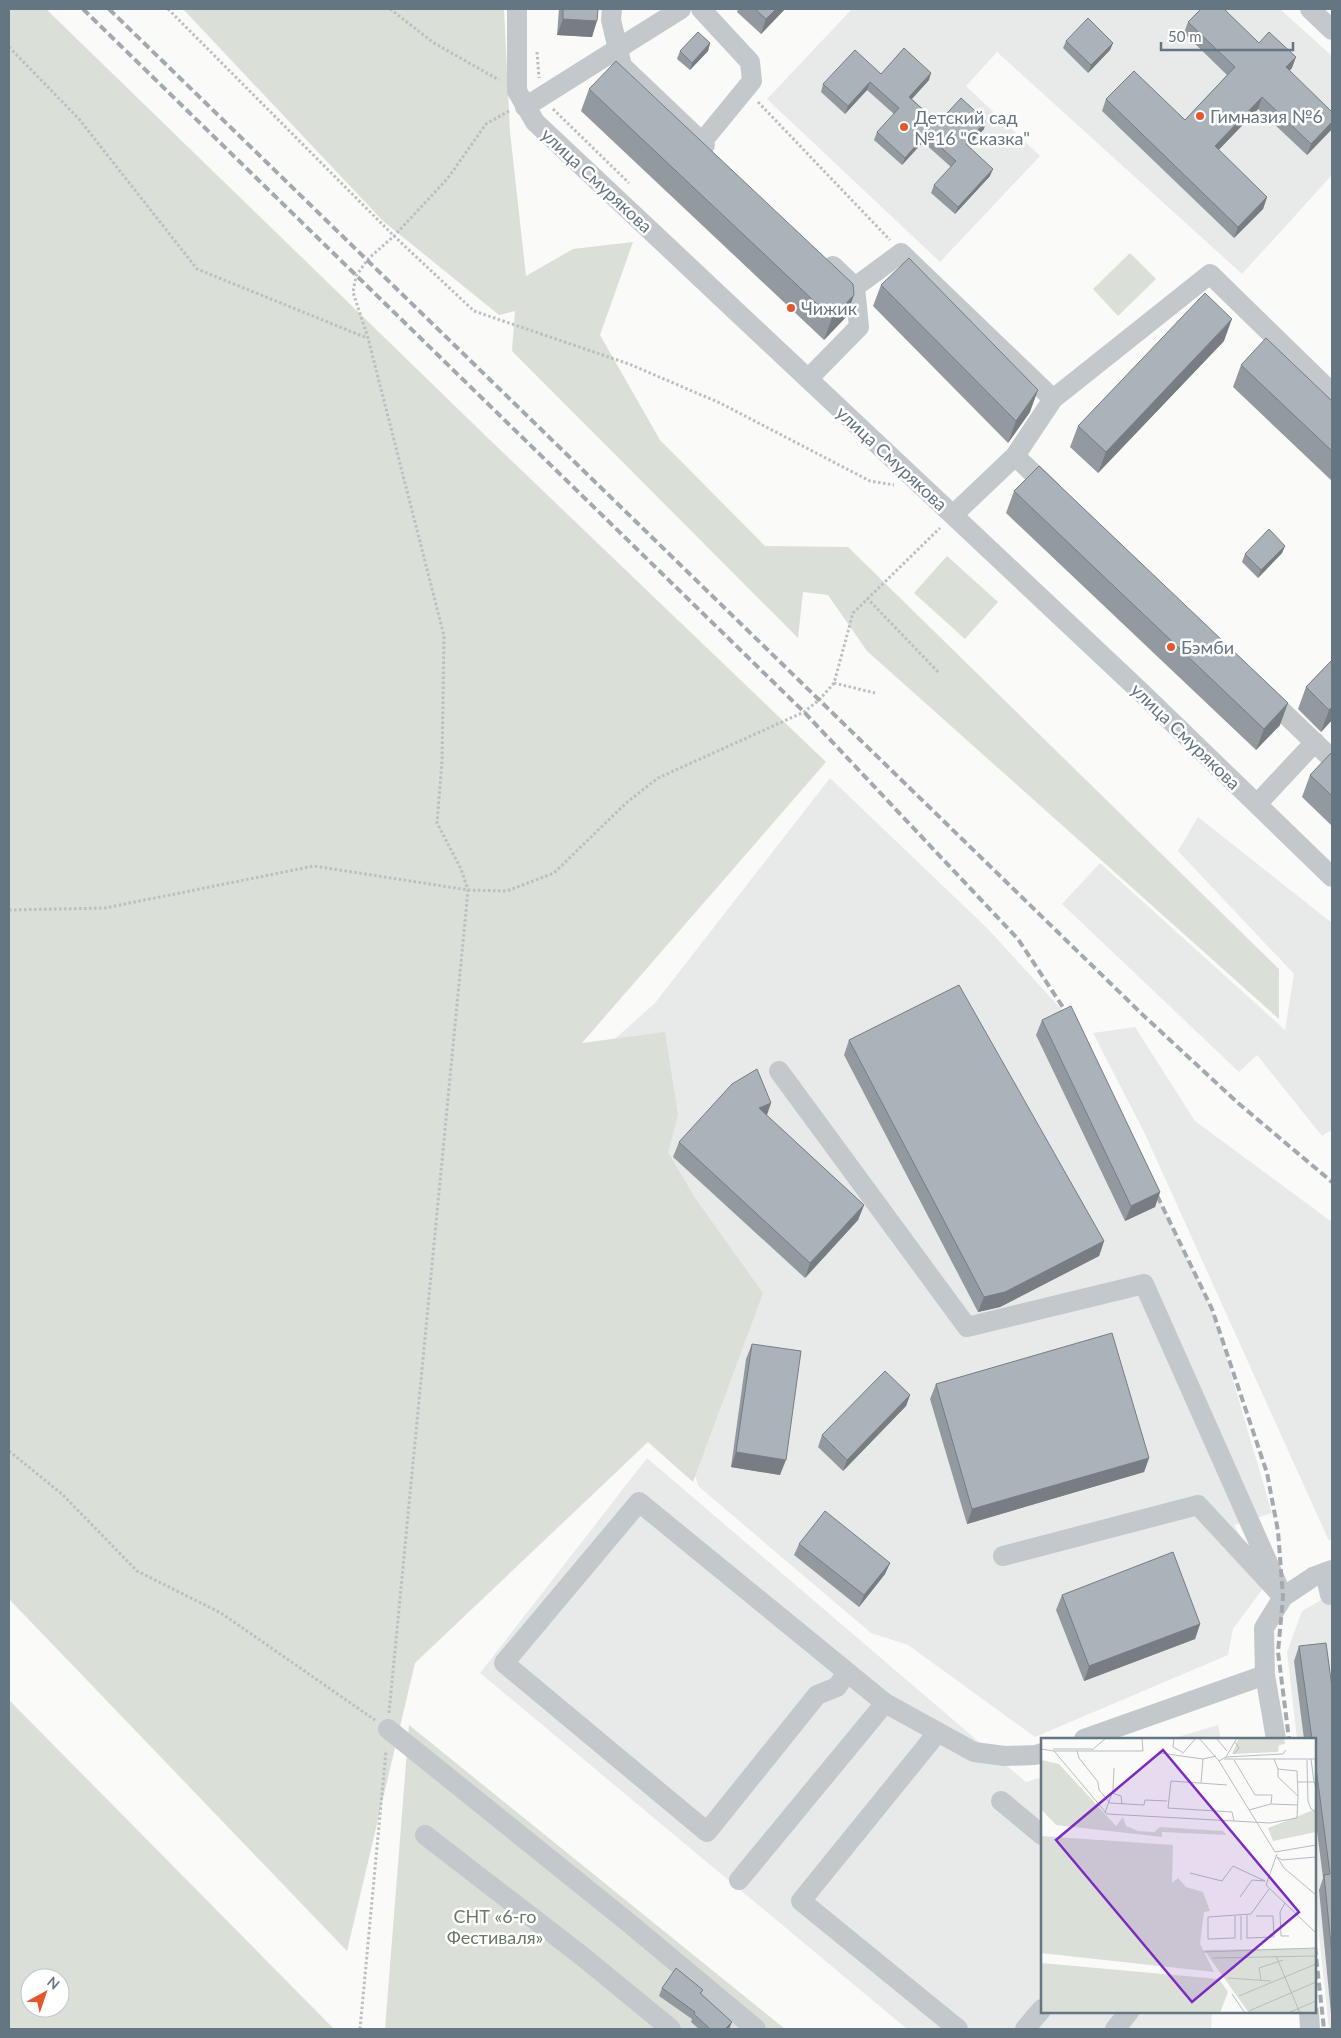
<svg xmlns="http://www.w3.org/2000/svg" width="1341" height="2038" font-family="Lato,sans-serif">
  <rect width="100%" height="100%" fill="#fafaf8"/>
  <!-- built -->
  <path fill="#e8e9e9" d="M852,9H1280L1332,56V175L1242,274L997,52L966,86L1040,156L940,262L767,99Z
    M830,778L988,929L1072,1021L1212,1309L1272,1513L1234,1525L1267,1583L1233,1629L1228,1655L1035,1737L908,1645L871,1633L698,1486L587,1064L655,1003Z
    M1198,817L1332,923V1130L1322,1136L1257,1055L1239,1072L1062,904L1100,863L1285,1030L1294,974L1178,851Z
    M1135,1027L1195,1121L1332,1222V1539L1329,1541L1145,1134L1093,1033Z
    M647,1458L1026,1782L1042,1777V2012H1212L1211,2029H907L480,1673Z
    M1332,1594V2029H1329L1315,1898V1739H1297L1287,1652L1302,1611Z
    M1218,1725L1221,1739H1171Z"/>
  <!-- green -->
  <path fill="#dadfd7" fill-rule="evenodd" d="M9,9H46L492,442L826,762L582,1043L665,1032L678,1115L668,1152L695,1198L763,1293L693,1482L648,1442L415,1663L347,1951L9,1599Z
    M183,9H504L510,132L526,276L573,249L633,242L600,335L660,440L765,546L848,547L1279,969V1019L867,651L828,595L803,592L798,638L512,351L515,311L499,315L383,221Z
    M1130,253L1156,279L1118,316L1093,289Z
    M947,556L998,602L965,639L914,593Z
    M9,1700L334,2029H9ZM30,1978H60V2008H30Z
    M409,1725L785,2029H385Z"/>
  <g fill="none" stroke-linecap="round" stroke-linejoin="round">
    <!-- path -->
    <path stroke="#bbbfc2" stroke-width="3" stroke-dasharray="2.5 2.5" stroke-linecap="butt" d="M168,9L394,236L474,311L629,364L720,403L870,481L894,485
      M390,9L434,43L499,80
      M9,47L79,119L197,269L367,338
      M537,52L539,78
      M758,102L890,240
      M553,109L629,183
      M867,598L938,672
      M834,683L875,693
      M9,910L105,908L314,866L468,890L507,891L554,873L626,803L658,778L804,712L819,700L834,683L853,613L940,528
      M9,1451L62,1494L137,1571L221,1613L375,1720
      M389,1713L468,890L461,869L437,823L442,762L444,636L368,338L353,292L356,276L368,259L394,236L448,178L486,124L509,111
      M360,2029L386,1751"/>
    <!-- minor -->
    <path stroke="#c3c8cc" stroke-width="20" d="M517,9V91L535,122L1142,693L1332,877
      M612,9L611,20L622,66L705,145
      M701,9L750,62L752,81L702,142
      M1310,9L1332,30
      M525,107L681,9
      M833,266L855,287L901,253L1053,399
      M808,379L859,327L855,287
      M1052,491L1015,456L1053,399L1210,274L1332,393
      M953,515L1015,456
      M1264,694L1332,759
      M1257,804L1315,742
      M779,1071L967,1327L1144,1284L1283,1597L1198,1505L1003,1556
      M1325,1573L1330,1595
      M847,1672L837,1687L817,1695L707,1832L504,1663L639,1502L885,1703L974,1752L1005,1756L1035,1755L1042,1753
      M388,1729L629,1923L756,2029
      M938,1732L801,1901L958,2029
      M1084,1739L1265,1675
      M1276,1739L1265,1675L1264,1628L1283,1597L1313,1577L1332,1570
      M1001,1801L1042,1835
      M425,1835L582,1956L671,2029
      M739,1880L885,1703
      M1309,2012L1310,2029
      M1025,2029L1042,2009
      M1115,2029L1129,2012"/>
    <!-- rail -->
    <path stroke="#a2aab0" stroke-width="4" stroke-dasharray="8 4" stroke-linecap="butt" d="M83,9L804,712L1018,939L1072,1021
      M109,9L1144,1016L1238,1103L1332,1182
      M1152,1185L1212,1309L1267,1473L1278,1531L1283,1597L1278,1652L1289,1739
      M1315,1947L1324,2029"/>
  </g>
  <!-- wall -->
  <path fill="#929a9f" d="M559,9H598L592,37L557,35Z
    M738,9H785L761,34L737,12Z
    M1188,22L1259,43L1292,68L1289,71L1332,112V129L1307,155L1258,109L1218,150L1267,197L1263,209L1234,238L1102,111L1106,99L1185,120L1227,75L1184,33Z
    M1066,41L1113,43L1110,50L1088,73L1063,48Z
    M710,43L708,51L690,70L677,59L680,51Z
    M881,74L929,80L912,99L938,123L984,129L968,146L990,176L955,214L931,193L934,185L951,167L923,142L902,165L874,140L877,132L894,114L867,90L845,114L821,92L823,84Z
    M589,89L846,317L824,340L581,111Z
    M881,285L1030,412L1008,443L873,306Z
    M1224,341L1098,473L1070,447L1078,426Z
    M1241,365L1332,401V481L1233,387Z
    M1014,491L1280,725L1256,750L1006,513Z
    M1285,546L1282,553L1258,578L1242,562L1245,554Z
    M1332,660V720L1321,732L1298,709L1306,687Z
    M1332,752V826L1302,797L1310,775Z
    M1042,1020L1160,1192L1155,1207L1125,1221L1036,1035Z
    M849,1040L1104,1241L1099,1256L1000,1307L978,1312L844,1055Z
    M771,1103L766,1115L864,1205L858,1220L805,1278L673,1157L679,1142Z
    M752,1344L780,1475L731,1467L746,1359Z
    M936,1384L1149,1458L1144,1472L967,1524L930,1399Z
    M910,1395L906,1406L843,1471L818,1447L822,1435Z
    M799,1544L890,1563L885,1574L859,1607L794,1555Z
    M1062,1595L1200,1624L1195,1639L1084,1681L1056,1610Z
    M1299,1646L1332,1687V2024L1319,1890L1323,1878L1315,1815V1739H1304L1294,1661Z
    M662,1988L703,1990L701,1994L729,2029H699L691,2022L692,2019L659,1996Z"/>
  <!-- shaded-wall -->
  <path fill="#777d82" d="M776,9H785L761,34L766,19Z
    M563,19L597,21L592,37L557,35Z
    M710,43L708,51L690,70L692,63Z
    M1113,43L1110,50L1088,73L1091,65Z
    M1296,57L1292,68L1281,79L1286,67Z
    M931,73L929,80L907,104L909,97Z
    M870,82L867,90L845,114L848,106Z
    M1262,97L1258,109L1211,158L1215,146Z
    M986,121L984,129L963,152L966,144Z
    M1332,122V129L1307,155L1311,144Z
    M926,134L923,142L902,165L905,158Z
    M993,169L990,176L955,214L958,207Z
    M1267,197L1263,209L1234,238L1238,227Z
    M854,295L846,317L824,340L832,318Z
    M1232,319L1224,341L1098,473L1106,452Z
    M1038,390L1030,412L1008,443L1016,421Z
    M1285,546L1282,553L1258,578L1261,570Z
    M1288,703L1280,725L1256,750L1264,729Z
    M1332,707V720L1321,732L1329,710Z
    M771,1103L766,1118L759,1108Z
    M1160,1192L1155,1207L1125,1221L1131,1206Z
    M864,1205L858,1220L805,1278L810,1263Z
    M1104,1241L1099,1256L1000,1307L978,1312L984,1297Z
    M910,1395L906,1406L843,1471L847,1460Z
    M736,1452L786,1460L780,1475L731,1467Z
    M1149,1458L1144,1472L967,1524L972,1509Z
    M890,1563L885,1574L859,1607L864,1595Z
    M1200,1624L1195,1639L1084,1681L1089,1666Z
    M732,2022L729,2029H725Z"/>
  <!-- building -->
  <path fill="#aab3b9" stroke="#777d82" d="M563,9H598L597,21L563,19Z
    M755,9H776L766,19Z
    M1201,9H1224L1259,43L1269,32L1296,57L1286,67L1332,112V122L1311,144L1262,97L1215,146L1267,197L1238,227L1106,99L1134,71L1185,120L1235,67L1188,22Z
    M1088,18L1113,43L1091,65L1066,41Z
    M698,32L710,43L692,63L680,51Z
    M904,48L931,73L909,97L938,123L961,98L986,121L966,144L993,169L958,207L934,185L956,161L926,134L905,158L877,132L899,108L870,82L848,106L823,84L855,50L881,74Z
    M616,61L853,284L854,295L832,318L589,89Z
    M909,258L1038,390L1016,421L881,285Z
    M1205,293L1232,319L1106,452L1078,426Z
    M1266,338L1332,401V451L1241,365Z
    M1039,466L1288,703L1264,729L1014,491Z
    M1269,529L1285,546L1261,570L1245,554Z
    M1332,660V707L1329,710L1306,687Z
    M1332,752V796L1310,775Z
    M959,985L1104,1241L1005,1292L984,1297L849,1040Z
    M1071,1006L1160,1192L1131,1206L1042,1020Z
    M757,1069L771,1103L759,1108L864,1205L810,1263L679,1142L732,1084Z
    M1112,1333L1149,1458L972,1509L936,1384Z
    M752,1344L801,1351L786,1460L736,1452Z
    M885,1371L910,1395L847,1460L822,1435Z
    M825,1511L890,1563L864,1595L799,1544Z
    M1173,1552L1200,1624L1089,1666L1062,1595Z
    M1326,1643L1332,1687V1955L1324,1875L1330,1874L1315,1760V1739H1312L1299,1646Z
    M676,1968L703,1990L700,1993L732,2022L725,2029H710L694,2014L695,2012L662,1988Z"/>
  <!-- markers -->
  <g fill="#e4572e" stroke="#fff" stroke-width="2">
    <circle cx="1200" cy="116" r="5"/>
    <circle cx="904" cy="127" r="5"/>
    <circle cx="791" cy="308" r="5"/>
    <circle cx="1171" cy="647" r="5"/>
  </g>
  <g text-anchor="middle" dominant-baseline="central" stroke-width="5" stroke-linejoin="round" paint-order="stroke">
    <!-- poi labels -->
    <g font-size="18" fill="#657683" stroke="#fff" text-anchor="start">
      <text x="1210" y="116">Гимназия №6</text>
      <text x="914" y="117">Детский сад<tspan x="914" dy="21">№16 "Сказка"</tspan></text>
      <text x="801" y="308">Чижик</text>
      <text x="1181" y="647">Бэмби</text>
    </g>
    <!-- street labels -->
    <g font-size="18" fill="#657683" stroke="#fff">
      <text transform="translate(597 180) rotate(43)">улица Смурякова</text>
      <text transform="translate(892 458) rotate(43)">улица Смурякова</text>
      <text transform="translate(1186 736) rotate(44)">улица Смурякова</text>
    </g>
    <!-- park labels -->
    <g font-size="18" fill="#687a64" stroke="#fff">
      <text x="495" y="1916">СНТ «6-го<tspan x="495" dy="21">Фестиваля»</tspan></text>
    </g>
  </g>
  <!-- overview -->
  <g transform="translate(1041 1738)">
    <rect width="275" height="275" fill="#fafaf8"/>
    <path d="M198,0H243L244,6L238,7L237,14L191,16ZM0,22L18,26L75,88L82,79L85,88L97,93L113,94L119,89L182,93L185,97L121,94V99L15,87L0,71ZM275,71V94L232,103L227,90ZM0,98L132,107L131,145L137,140L145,149L162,154L169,173L163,174L159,206L173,234L0,215ZM275,210V275H208L163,212ZM0,225L178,241L187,254L179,275H0Z" fill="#dadfd7"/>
    <path fill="none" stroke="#b5bdc2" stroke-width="1" d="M18,0H40M133,0L132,9L141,14M158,0L178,23L234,114L275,107M175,0L186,13M0,11L13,13L66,76L229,85L256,80L257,58M12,11H51M51,12L65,0M13,13H102L101,0M36,13L38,20L57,44L58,52L69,65L103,67L104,62L126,63M119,15L162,21L175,18M141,16L155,0M193,16L198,10L194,4M185,19L242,16L245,12M183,21H275M233,21L237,31L256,33L257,58L237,39V31M270,21L273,44M193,22L214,57H231L230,66L208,72M266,22L267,63L270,71L275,74M178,23L185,19L196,0M256,44H273L275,49M160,45L162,21M186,47L130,43L127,70L191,74L193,83M71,55L80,58L81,66M230,66L257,67M64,75L72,52L73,30M236,116L225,147L275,195M275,119L241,122L236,119L243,130L275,157M149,135L181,143L192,128L224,143L211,142L199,159M244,165L239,174L240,198H248M206,177V200L233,199L232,178H215M194,178V200L167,201V179L210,176L228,151M200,178V202M162,214L275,210M235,218L259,275M172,220L275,218M187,240L230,243M220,242L218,230L242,222M191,256L204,275M198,258L275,226M208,273L275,244M247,275L275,263"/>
    <path fill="#7b2cbf" fill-opacity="0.15" stroke="#7b2cbf" stroke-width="2.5" d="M122,12L258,174L151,264L15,102Z"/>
    <rect width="275" height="275" fill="none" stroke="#657683" stroke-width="2.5"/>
  </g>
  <!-- border -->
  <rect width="1341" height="2038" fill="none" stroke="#657683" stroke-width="20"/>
  <!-- north arrow -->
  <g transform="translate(45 1993) rotate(40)"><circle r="24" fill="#ffffff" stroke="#c1c8cd"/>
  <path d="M0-4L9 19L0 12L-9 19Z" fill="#e4572e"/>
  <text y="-8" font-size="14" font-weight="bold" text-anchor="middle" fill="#657683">N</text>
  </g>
  <!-- scale -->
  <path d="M1161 42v8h132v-8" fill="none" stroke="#657683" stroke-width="2.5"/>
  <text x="1168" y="42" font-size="15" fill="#657683" stroke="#ffffff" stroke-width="4" paint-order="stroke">50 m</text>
</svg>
